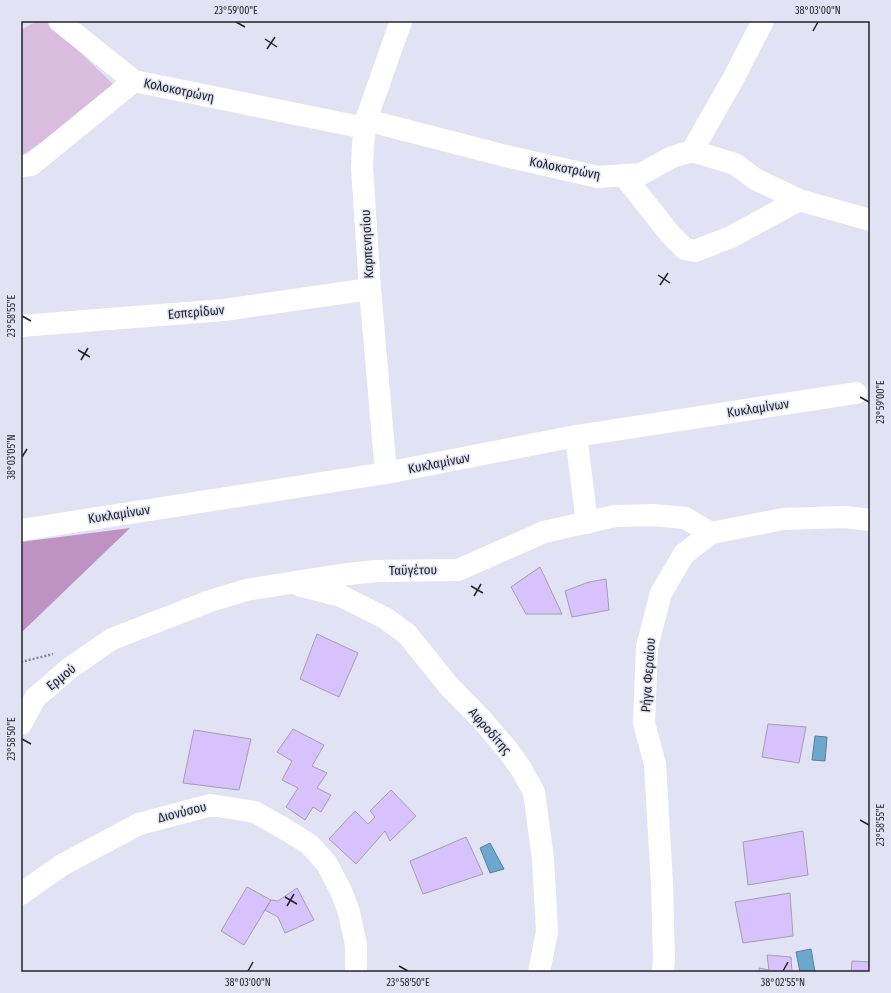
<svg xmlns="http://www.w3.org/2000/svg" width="891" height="993" font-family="'Fira Sans Condensed',sans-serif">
  <rect width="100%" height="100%" fill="#e1e3f4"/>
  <!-- green -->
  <path fill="#dabcde" d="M37,21H48L119,90L21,156V30Z"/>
  <!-- forest -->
  <path fill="#be92c3" d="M130,528L21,633V542Z"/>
  <!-- water -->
  <path fill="#6ca8ce" stroke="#56809c" d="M815,736L827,737L825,761L812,760Z
    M490,843L504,869L490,873L480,848Z
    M811,949L815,972H800L796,952Z"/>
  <!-- building -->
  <path fill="#d8c2fd" stroke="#a49eae" d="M540,567L562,614H526L511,587Z
    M606,579L609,610L572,617L565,591L589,582Z
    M317,634L358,653L339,697L300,679Z
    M768,724L806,727L799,763L762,757Z
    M293,729L324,745L312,766L327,773L317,788L331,795L321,812L313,807L305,820L286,807L298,788L282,780L292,761L277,752Z
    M194,730L251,739L239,790L183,783Z
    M391,790L416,816L390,841L385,831L356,864L329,839L355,811L368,824L375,817L370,811Z
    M803,831L808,875L748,885L743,842Z
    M466,837L483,874L423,894L410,861Z
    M247,887L271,900L244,945L221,931Z
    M297,888L314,920L285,933L278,917L265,910L271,900L278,901Z
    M790,893L793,936L743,943L735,902Z
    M767,955L791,957L792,972H759V968L769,970Z
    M852,961L870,962V972H851Z"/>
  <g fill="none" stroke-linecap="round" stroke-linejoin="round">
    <!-- path -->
    <path stroke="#868793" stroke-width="2.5" stroke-dasharray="2 2" stroke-linecap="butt" d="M21,662L53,654"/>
    <!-- street -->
    <path stroke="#fff" stroke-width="22" d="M59,21L134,81L365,128
      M366,120L510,157L598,177L641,174L672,157L692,151L735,164L755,179L799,200L870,220
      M692,151L732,81L763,21
      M21,166L31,165L134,81
      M624,176L670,234L685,249L695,251L731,237L799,200
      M21,326L224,310L370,289
      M576,436L587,523
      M386,473L370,289L362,167L363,145L366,120L401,21
      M21,530L386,473L576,436L856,393
      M299,585L341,596L385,618L407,634L448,685L482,720L507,749L520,767L534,792L543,859L547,932L539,972
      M21,724L35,698L70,668L112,639L210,601L246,590L340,575L376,571L458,570L544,532L615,516L653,515L685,518L711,533
      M21,894L62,865L139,824L211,805L255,812L283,828L309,844L327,864L341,891L349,912L356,945V972"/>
    <!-- secondary -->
    <path stroke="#fff" stroke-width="22" d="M663,972L664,958L662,884L655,764L644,723L647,647L661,593L684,554L711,533L783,519L845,517L870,520"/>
  </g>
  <!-- ticks -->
  <path fill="none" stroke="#222329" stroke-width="1.5" d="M236,22L245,27M813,31L818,22M265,39L277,47M267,49L275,37M658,275L670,283M660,285L668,273M22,316L31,321M78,350L90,357M81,360L88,348M860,397L869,402M22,457L27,449M471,586L483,593M474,596L481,584M22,739L31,744M860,820L869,825M285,897L297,904M287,906L294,894M399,966L408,971M248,971L253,962M783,971L788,962"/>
  <g text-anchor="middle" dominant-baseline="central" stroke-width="3" stroke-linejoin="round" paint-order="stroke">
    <!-- street labels -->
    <g font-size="13" fill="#222329" stroke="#e1e3f4">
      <text transform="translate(179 90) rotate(12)">Κολοκοτρώνη</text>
      <text transform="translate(565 168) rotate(11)">Κολοκοτρώνη</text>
      <text transform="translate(367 244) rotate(-93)">Καρπενησίου</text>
      <text transform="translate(196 312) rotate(-5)">Εσπερίδων</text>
      <text transform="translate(758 408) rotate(-9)">Κυκλαμίνων</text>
      <text transform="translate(439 463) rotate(-11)">Κυκλαμίνων</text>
      <text transform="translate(119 514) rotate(-9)">Κυκλαμίνων</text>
      <text transform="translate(413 570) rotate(-1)">Ταϋγέτου</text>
      <text transform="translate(648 675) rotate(-86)">Ρήγα Φεραίου</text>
      <text transform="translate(61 677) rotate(-39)">Ερμού</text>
      <text transform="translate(490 731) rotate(49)">Αφροδίτης</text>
      <text transform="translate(182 812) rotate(-14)">Διονύσου</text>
    </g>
  </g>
  <!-- border -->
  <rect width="891" height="993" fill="none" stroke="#e1e3f4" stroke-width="44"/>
  <rect x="22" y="22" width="847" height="949" fill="none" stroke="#222329" stroke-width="1.5"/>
  <g font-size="10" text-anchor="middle" fill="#222329">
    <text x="236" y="14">23°59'00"E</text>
    <text x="818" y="14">38°03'00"N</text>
    <text transform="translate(11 316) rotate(-90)" y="4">23°58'55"E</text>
    <text transform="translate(880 402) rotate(-90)" y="4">23°59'00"E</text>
    <text transform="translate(11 457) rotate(-90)" y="4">38°03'05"N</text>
    <text transform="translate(11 739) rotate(-90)" y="4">23°58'50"E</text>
    <text transform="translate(880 825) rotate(-90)" y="4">23°58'55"E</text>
    <text x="248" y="986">38°03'00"N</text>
    <text x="408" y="986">23°58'50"E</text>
    <text x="783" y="986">38°02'55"N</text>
  </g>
</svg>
